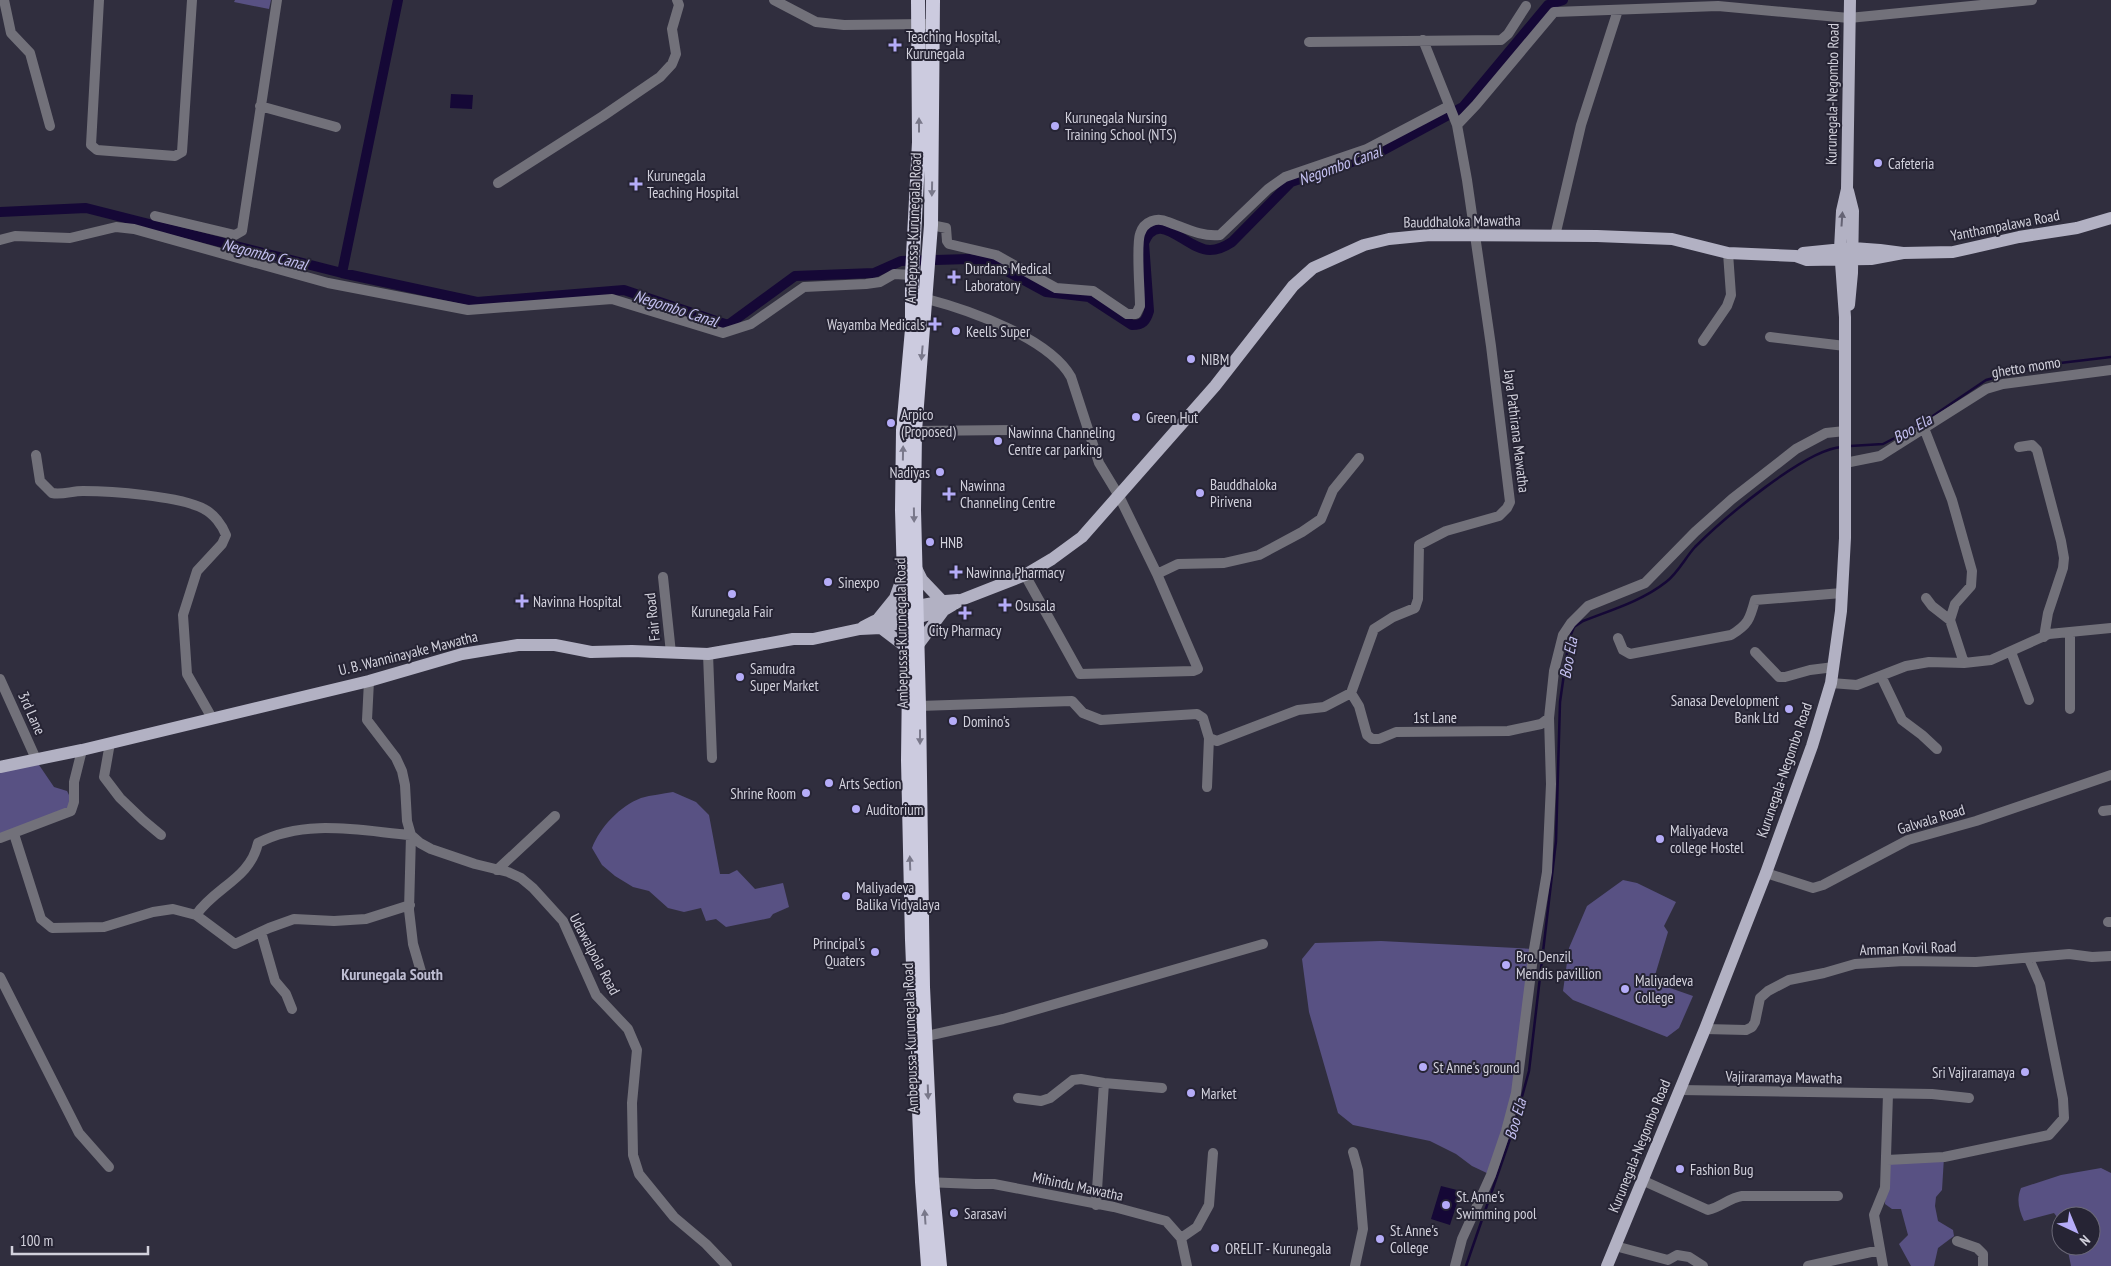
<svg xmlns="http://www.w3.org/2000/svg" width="2111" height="1266" font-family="'PT Sans Narrow',sans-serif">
  <rect width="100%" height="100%" fill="#302e3e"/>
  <!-- green -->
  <path fill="#585183" d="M235,0H271L269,9L234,2Z
    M37,762L54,787L67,791L71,799L66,811L0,834V768Z
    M673,792L696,802L709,815L720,874H729L737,870L755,889L783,883L789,907L773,914L770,918L726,927L716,919L706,921L701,908L684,912L668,908L649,891L633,887L615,876L602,865L592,848C600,827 620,806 641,798C651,795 663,794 673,792Z
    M1623,880L1637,883L1676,902L1664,926L1668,932L1653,982L1693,996L1679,1028L1667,1037L1573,1000L1563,991L1569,948L1587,906Z
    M1381,941L1534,949L1522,1055L1491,1175L1472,1166L1456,1154L1430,1141L1353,1125L1338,1113L1309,1012L1302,959L1315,943Z
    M1944,1157L1942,1190L1936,1197L1935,1206L1938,1221L1953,1230L1954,1236L1938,1248L1934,1266H1911L1899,1244L1908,1235L1901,1209H1892L1885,1204L1887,1160Z
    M2101,1168L2111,1173V1266H2071L2067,1246H2091V1216H2061V1228L2057,1217L2054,1213L2024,1221C2019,1210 2016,1200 2021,1188L2061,1175Z"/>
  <!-- water -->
  <path fill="#150836" d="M451,94L473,95L472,109L450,108Z
    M1441,1186L1461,1191L1450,1225L1431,1219Z"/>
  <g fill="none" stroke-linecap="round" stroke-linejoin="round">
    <!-- stream -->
    <path stroke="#150836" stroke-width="2.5" d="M1850,446L1883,444L1918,426L1986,380L2043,365L2111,357
      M1466,1266L1512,1133L1529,1071L1556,841L1560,702L1569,639L1574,627L1583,621C1611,610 1642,601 1666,582C1678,573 1685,558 1695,547C1722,520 1805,449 1842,447"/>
    <!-- canal -->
    <path stroke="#150836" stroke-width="10" d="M0,212L86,208L342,273L477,302L624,290L728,325L795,276L874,273L901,261L969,259L992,263L1046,292L1089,297L1132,325C1143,325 1146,321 1149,311L1144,243C1158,207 1186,250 1210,250C1219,250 1226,246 1232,242L1291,182L1376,154L1463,107L1548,5L1563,0
      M342,273L398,0"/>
    <!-- minor -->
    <path stroke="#72717a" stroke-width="10" d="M4,0L11,33L30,53L50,126
      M99,0L91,145L97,150L175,156L182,152L192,0
      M774,0L816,22L844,25L925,24
      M1309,42L1501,40L1508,34L1526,6
      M260,106L336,127
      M1457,125L1476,105L1554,12L1718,6L1849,18L2032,0
      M498,183L603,116L660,77L672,64L676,54L672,29L679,5L677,0
      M155,216L235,235L242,231L277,0
      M931,225L946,228L947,241L949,244L996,255L1056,288L1093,291L1127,314H1136L1140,306C1140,291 1136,246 1140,234C1144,221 1157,217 1168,222C1185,228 1201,237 1220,235L1268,189L1285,177L1367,149L1449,106
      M1555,236L1581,125L1618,10
      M0,240L15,236L70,238L116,227L134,229L328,283L468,310L612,299L723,333L751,324L804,287L866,284L880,282L894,274L912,275
      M927,299C969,310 1049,338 1071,377L1099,463L1119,496L1157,574L1198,669L1193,671L1080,674L1025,575
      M1770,337L1845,346
      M1703,341L1727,306L1731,295L1728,253
      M1924,428L1952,500L1972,571L1971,586L1955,604L1950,620L1964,663
      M915,431L1011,430
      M2019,447L2032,445L2037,450L2061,541L2064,558L2063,568L2048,613L2044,637
      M36,455L40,481L52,493C62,495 72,491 83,491C110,491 181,496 204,509C214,514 222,525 226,535L222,544L197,571L183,615L187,674L212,718
      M1845,463L1880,456L1986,389L2003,384L2111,370
      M1157,574L1178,564L1224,563L1259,555L1302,532L1321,519L1333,490L1359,458
      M663,577L671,653
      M1926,598L1932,606L1950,620
      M2070,632V709
      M1618,638L1623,650L1630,654L1731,635C1748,625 1750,619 1755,600L1842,593
      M1755,652L1779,677H1785L1810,670L1834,667
      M2011,652L2029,700
      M708,654L712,758
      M1881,676L1902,720L1922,735L1937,749
      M0,679L36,759
      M369,681L367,720L396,758L402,771L405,785L407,821L411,835L420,843L431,849L475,864L508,872L521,878L533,888L563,921L596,995L628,1029L637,1050L632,1103L633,1155L639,1174L674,1217L706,1244L727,1266
      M1831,683L1857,685L1906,666L1929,662L1964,663L1991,660L2049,634L2111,628
      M1351,693L1359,706L1367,735L1372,739H1379L1396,732L1508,731L1541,724L1549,718
      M919,706L1072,701L1083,713L1101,720L1197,714L1203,718L1209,738L1217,741L1298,710L1324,707L1351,693L1374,629L1393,617L1415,608L1418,599L1419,545L1446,531L1499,516L1507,508L1510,502L1491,346L1467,180L1457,125L1423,40
      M110,743L104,777L120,798L143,820L161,835
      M1207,787L1209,738
      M2103,811L2111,810
      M14,834L41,919L52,928L104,927L153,912L173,909L196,915L235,944L269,928L294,919L334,921L366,919L410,905
      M0,838L71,811L74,802V782L82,750
      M497,870L555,816
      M1766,873L1813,888L1823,885L1908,840L1976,821L2111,775
      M196,915C215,887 250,879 258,843C305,818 361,831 411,835L409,910L413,944L422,975
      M2108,922H2111
      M261,932L275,981L286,994L292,1009
      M0,977L79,1133L109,1167
      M1705,1029L1746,1030L1752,1027L1755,1022L1760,998L1768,991L1789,980L1824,973L1855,964L1904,961L1976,962L2069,954L2092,957L2111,956
      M927,1036L1003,1019L1263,944
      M1679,1090L1932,1094L1969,1098
      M1018,1098L1041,1101L1050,1098L1073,1080L1081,1079L1104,1083L1162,1088
      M1353,1152L1358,1170L1363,1229L1355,1266
      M1887,1160L1944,1157L2049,1135L2064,1118L2063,1099L2040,984L2029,959
      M1644,1181L1708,1210C1721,1207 1729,1198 1742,1196H1838
      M925,1182L975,1184H994L1114,1207L1166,1221L1181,1238L1187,1266
      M1096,1205L1104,1083
      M1181,1238L1197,1227L1209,1205L1213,1153
      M1957,1241L1977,1248L1983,1254V1266
      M1615,1246L1668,1260L1677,1255L1689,1257L1703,1266
      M1455,1266L1462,1239L1491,1175L1506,1131L1516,1093L1534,949L1547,872L1551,784L1549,718L1554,671L1563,635L1571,623L1588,606L1645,583L1695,532L1732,499L1796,449L1826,433L1845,431
      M1808,1266L1880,1250
      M1883,1266L1874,1215L1885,1188L1888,1094"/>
    <!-- major -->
    <path stroke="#b2b1c3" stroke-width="12" d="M1848,191L1853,211L1852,273L1849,305
      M1803,253L1853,248L1880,250L1903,253L1953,252L2019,237L2077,228L2111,218
      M916,568L922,580L942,601
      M878,619L895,598L903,576
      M863,627C891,611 926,602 958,600
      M881,628L906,647
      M918,645L944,610
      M0,767L82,750L369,681L462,654L518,645H555L591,652L632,651L708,654L793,639H813L860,629L881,628L944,610L961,600L1025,575L1052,559L1082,537L1215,386L1293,286L1313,268L1364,245L1389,239L1430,235L1597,236L1672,239L1728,253L1796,256L1807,260L1871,259L1903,253
      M1607,1266L1705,1029L1766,873L1812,746L1831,683L1841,611L1845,538V317L1840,249L1842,211L1847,189L1850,0"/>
    <!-- highway -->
    <path stroke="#cccbdf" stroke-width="14" d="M918,0L919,142L912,275V329L903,430L902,510L906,647L909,677L908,760L912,940L922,1182L928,1266
      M933,0L931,225L915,431L914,510L919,706L923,987L932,1181L940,1266"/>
  </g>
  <!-- one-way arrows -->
  <defs><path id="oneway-solid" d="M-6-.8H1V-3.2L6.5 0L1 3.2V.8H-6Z" transform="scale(1.25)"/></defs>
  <g fill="#79788a">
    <use href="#oneway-solid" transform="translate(919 125) rotate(-90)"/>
    <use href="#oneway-solid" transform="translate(932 189) rotate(91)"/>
    <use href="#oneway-solid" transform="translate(922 353) rotate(95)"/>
    <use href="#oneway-solid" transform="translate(903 453) rotate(-89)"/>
    <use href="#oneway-solid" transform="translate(914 515) rotate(89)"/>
    <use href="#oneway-solid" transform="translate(920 737) rotate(90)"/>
    <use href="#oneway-solid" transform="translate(910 863) rotate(-92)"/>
    <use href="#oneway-solid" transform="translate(928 1092) rotate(88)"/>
    <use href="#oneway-solid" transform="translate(925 1217) rotate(-94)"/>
  </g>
  <use fill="#656374" href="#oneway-solid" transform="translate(1842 219) rotate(-86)"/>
  <!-- markers -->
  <g fill="#b5acf8" stroke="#262434" stroke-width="2">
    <path d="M892.5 37.5h5v5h5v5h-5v5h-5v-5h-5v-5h5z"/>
    <circle cx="1055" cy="126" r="5"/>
    <circle cx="1878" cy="163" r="5"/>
    <path d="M633.5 176.5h5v5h5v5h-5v5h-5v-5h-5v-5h5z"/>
    <path d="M951.5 269.5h5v5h5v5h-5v5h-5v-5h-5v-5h5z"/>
    <path d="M932.5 316.5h5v5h5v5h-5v5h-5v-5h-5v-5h5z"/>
    <circle cx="956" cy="331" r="5"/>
    <circle cx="1191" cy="359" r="5"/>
    <circle cx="1136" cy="417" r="5"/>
    <circle cx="891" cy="423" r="5"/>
    <circle cx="998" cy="441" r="5"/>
    <circle cx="940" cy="472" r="5"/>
    <circle cx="1200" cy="493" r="5"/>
    <path d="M946.5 486.5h5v5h5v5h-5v5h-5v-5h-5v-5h5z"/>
    <circle cx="930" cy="542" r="5"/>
    <path d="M953.5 564.5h5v5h5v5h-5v5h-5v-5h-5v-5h5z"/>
    <circle cx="828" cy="582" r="5"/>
    <circle cx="732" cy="594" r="5"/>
    <path d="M519.5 593.5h5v5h5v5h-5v5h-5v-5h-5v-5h5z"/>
    <path d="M1002.5 597.5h5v5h5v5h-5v5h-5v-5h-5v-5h5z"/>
    <path d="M962.5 605.5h5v5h5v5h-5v5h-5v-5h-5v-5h5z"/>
    <circle cx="740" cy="677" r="5"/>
    <circle cx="1789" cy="709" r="5"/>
    <circle cx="953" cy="721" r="5"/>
    <circle cx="829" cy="783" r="5"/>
    <circle cx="806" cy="793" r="5"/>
    <circle cx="856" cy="809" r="5"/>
    <circle cx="1660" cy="839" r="5"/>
    <circle cx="846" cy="896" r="5"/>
    <circle cx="875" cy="952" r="5"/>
    <circle cx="1506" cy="965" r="5"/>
    <circle cx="1625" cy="989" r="5"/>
    <circle cx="1423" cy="1067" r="5"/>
    <circle cx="2025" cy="1072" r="5"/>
    <circle cx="1191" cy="1093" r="5"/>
    <circle cx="1680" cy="1169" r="5"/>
    <circle cx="1446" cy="1205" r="5"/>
    <circle cx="954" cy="1213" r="5"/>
    <circle cx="1380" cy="1239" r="5"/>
    <circle cx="1215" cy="1248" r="5"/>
  </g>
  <g text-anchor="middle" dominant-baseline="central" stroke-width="4" stroke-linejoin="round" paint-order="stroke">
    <!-- poi labels -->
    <g font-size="15" fill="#d2d1dc" stroke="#262434" text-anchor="start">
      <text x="906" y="36">Teaching Hospital,<tspan x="906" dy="17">Kurunegala</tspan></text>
      <text x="1065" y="117">Kurunegala Nursing<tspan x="1065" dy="17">Training School (NTS)</tspan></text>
      <text x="1888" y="163">Cafeteria</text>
      <text x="647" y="175">Kurunegala<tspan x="647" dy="17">Teaching Hospital</tspan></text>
      <text x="965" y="268">Durdans Medical<tspan x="965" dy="17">Laboratory</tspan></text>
      <text x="925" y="324" text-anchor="end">Wayamba Medicals</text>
      <text x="966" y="331">Keells Super</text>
      <text x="1201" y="359">NIBM</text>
      <text x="901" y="414">Arpico<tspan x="901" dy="17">(Proposed)</tspan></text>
      <text x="1146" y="417">Green Hut</text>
      <text x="1008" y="432">Nawinna Channeling<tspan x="1008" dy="17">Centre car parking</tspan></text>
      <text x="930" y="472" text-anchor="end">Nadiyas</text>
      <text x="1210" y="484">Bauddhaloka<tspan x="1210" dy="17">Pirivena</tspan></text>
      <text x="960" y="485">Nawinna<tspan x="960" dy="17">Channeling Centre</tspan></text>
      <text x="940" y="542">HNB</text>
      <text x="966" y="572">Nawinna Pharmacy</text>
      <text x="838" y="582">Sinexpo</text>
      <text x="533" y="601">Navinna Hospital</text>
      <text x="1015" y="605">Osusala</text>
      <text x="732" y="611" text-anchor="middle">Kurunegala Fair</text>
      <text x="965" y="630" text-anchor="middle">City Pharmacy</text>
      <text x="750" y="668">Samudra<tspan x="750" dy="17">Super Market</tspan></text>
      <text x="1779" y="700" text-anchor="end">Sanasa Development<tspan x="1779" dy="17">Bank Ltd</tspan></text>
      <text x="963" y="721">Domino's</text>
      <text x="839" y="783">Arts Section</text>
      <text x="796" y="793" text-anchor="end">Shrine Room</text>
      <text x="866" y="809">Auditorium</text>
      <text x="1670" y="830">Maliyadeva<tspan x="1670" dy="17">college Hostel</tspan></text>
      <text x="856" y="887">Maliyadeva<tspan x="856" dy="17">Balika Vidyalaya</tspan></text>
      <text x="865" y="943" text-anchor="end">Principal's<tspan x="865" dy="17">Quaters</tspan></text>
      <text x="1516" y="956">Bro. Denzil<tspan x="1516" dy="17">Mendis pavillion</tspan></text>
      <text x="1635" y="980">Maliyadeva<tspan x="1635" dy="17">College</tspan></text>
      <text x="1433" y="1067">St Anne's ground</text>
      <text x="2015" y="1072" text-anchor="end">Sri Vajiraramaya</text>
      <text x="1201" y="1093">Market</text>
      <text x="1690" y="1169">Fashion Bug</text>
      <text x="1456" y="1196">St. Anne's<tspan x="1456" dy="17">Swimming pool</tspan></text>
      <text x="964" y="1213">Sarasavi</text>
      <text x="1390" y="1230">St. Anne's<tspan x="1390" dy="17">College</tspan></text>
      <text x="1225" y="1248">ORELIT - Kurunegala</text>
    </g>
    <!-- street labels -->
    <g font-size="15" fill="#d2d1dc" stroke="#262434">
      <text transform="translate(1832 94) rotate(-89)">Kurunegala-Negombo Road</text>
      <text transform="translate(1462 221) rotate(-1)">Bauddhaloka Mawatha</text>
      <text transform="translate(2005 225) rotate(-11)">Yanthampalawa Road</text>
      <text transform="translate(913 228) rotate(-88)">Ambepussa-Kurunegala Road</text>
      <text transform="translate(2026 367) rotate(-9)">ghetto momo</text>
      <text transform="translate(1517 431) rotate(83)">Jaya Pathirana Mawatha</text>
      <text transform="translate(652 617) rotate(-96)">Fair Road</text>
      <text transform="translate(901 633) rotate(-91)">Ambepussa-Kurunegala Road</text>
      <text transform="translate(408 653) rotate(-14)">U. B. Wanninayake Mawatha</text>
      <text transform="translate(32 713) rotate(66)">3rd Lane</text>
      <text x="1435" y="717">1st Lane</text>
      <text transform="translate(1784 770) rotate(-71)">Kurunegala-Negombo Road</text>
      <text transform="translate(1931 819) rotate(-17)">Galwala Road</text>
      <text transform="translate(1908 948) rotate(-2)">Amman Kovil Road</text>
      <text transform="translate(595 954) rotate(62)">Udawalpola Road</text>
      <text transform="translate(910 1038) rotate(-92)">Ambepussa-Kurunegala Road</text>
      <text transform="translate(1784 1077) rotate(1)">Vajiraramaya Mawatha</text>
      <text transform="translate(1639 1146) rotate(-68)">Kurunegala-Negombo Road</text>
      <text transform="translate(1078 1186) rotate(12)">Mihindu Mawatha</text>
    </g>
    <!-- water labels -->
    <g font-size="16" font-style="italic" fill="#c5c1f2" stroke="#262434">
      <text transform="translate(1340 165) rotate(-20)">Negombo Canal</text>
      <text transform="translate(265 254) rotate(14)">Negombo Canal</text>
      <text transform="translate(676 308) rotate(18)">Negombo Canal</text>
      <text transform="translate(1912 428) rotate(-30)">Boo Ela</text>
      <text transform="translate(1568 658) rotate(-80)">Boo Ela</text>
      <text transform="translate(1515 1119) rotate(-74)">Boo Ela</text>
    </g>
    <!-- neighbourhood labels -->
    <g font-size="16" font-weight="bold" fill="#bebdd2" stroke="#262434">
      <text x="392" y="974">Kurunegala South</text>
    </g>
  </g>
  <!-- north arrow -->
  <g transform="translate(2076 1231) rotate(136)"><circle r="24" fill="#262434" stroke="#6b6977"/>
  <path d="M0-4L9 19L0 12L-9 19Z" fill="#b5acf8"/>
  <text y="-8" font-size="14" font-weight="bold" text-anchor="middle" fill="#d2d1dc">N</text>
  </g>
  <!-- scale -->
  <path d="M12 1246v8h136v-8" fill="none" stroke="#d2d1dc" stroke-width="2.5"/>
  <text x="20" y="1246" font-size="15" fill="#d2d1dc" stroke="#262434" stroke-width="4" paint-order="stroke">100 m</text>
</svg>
